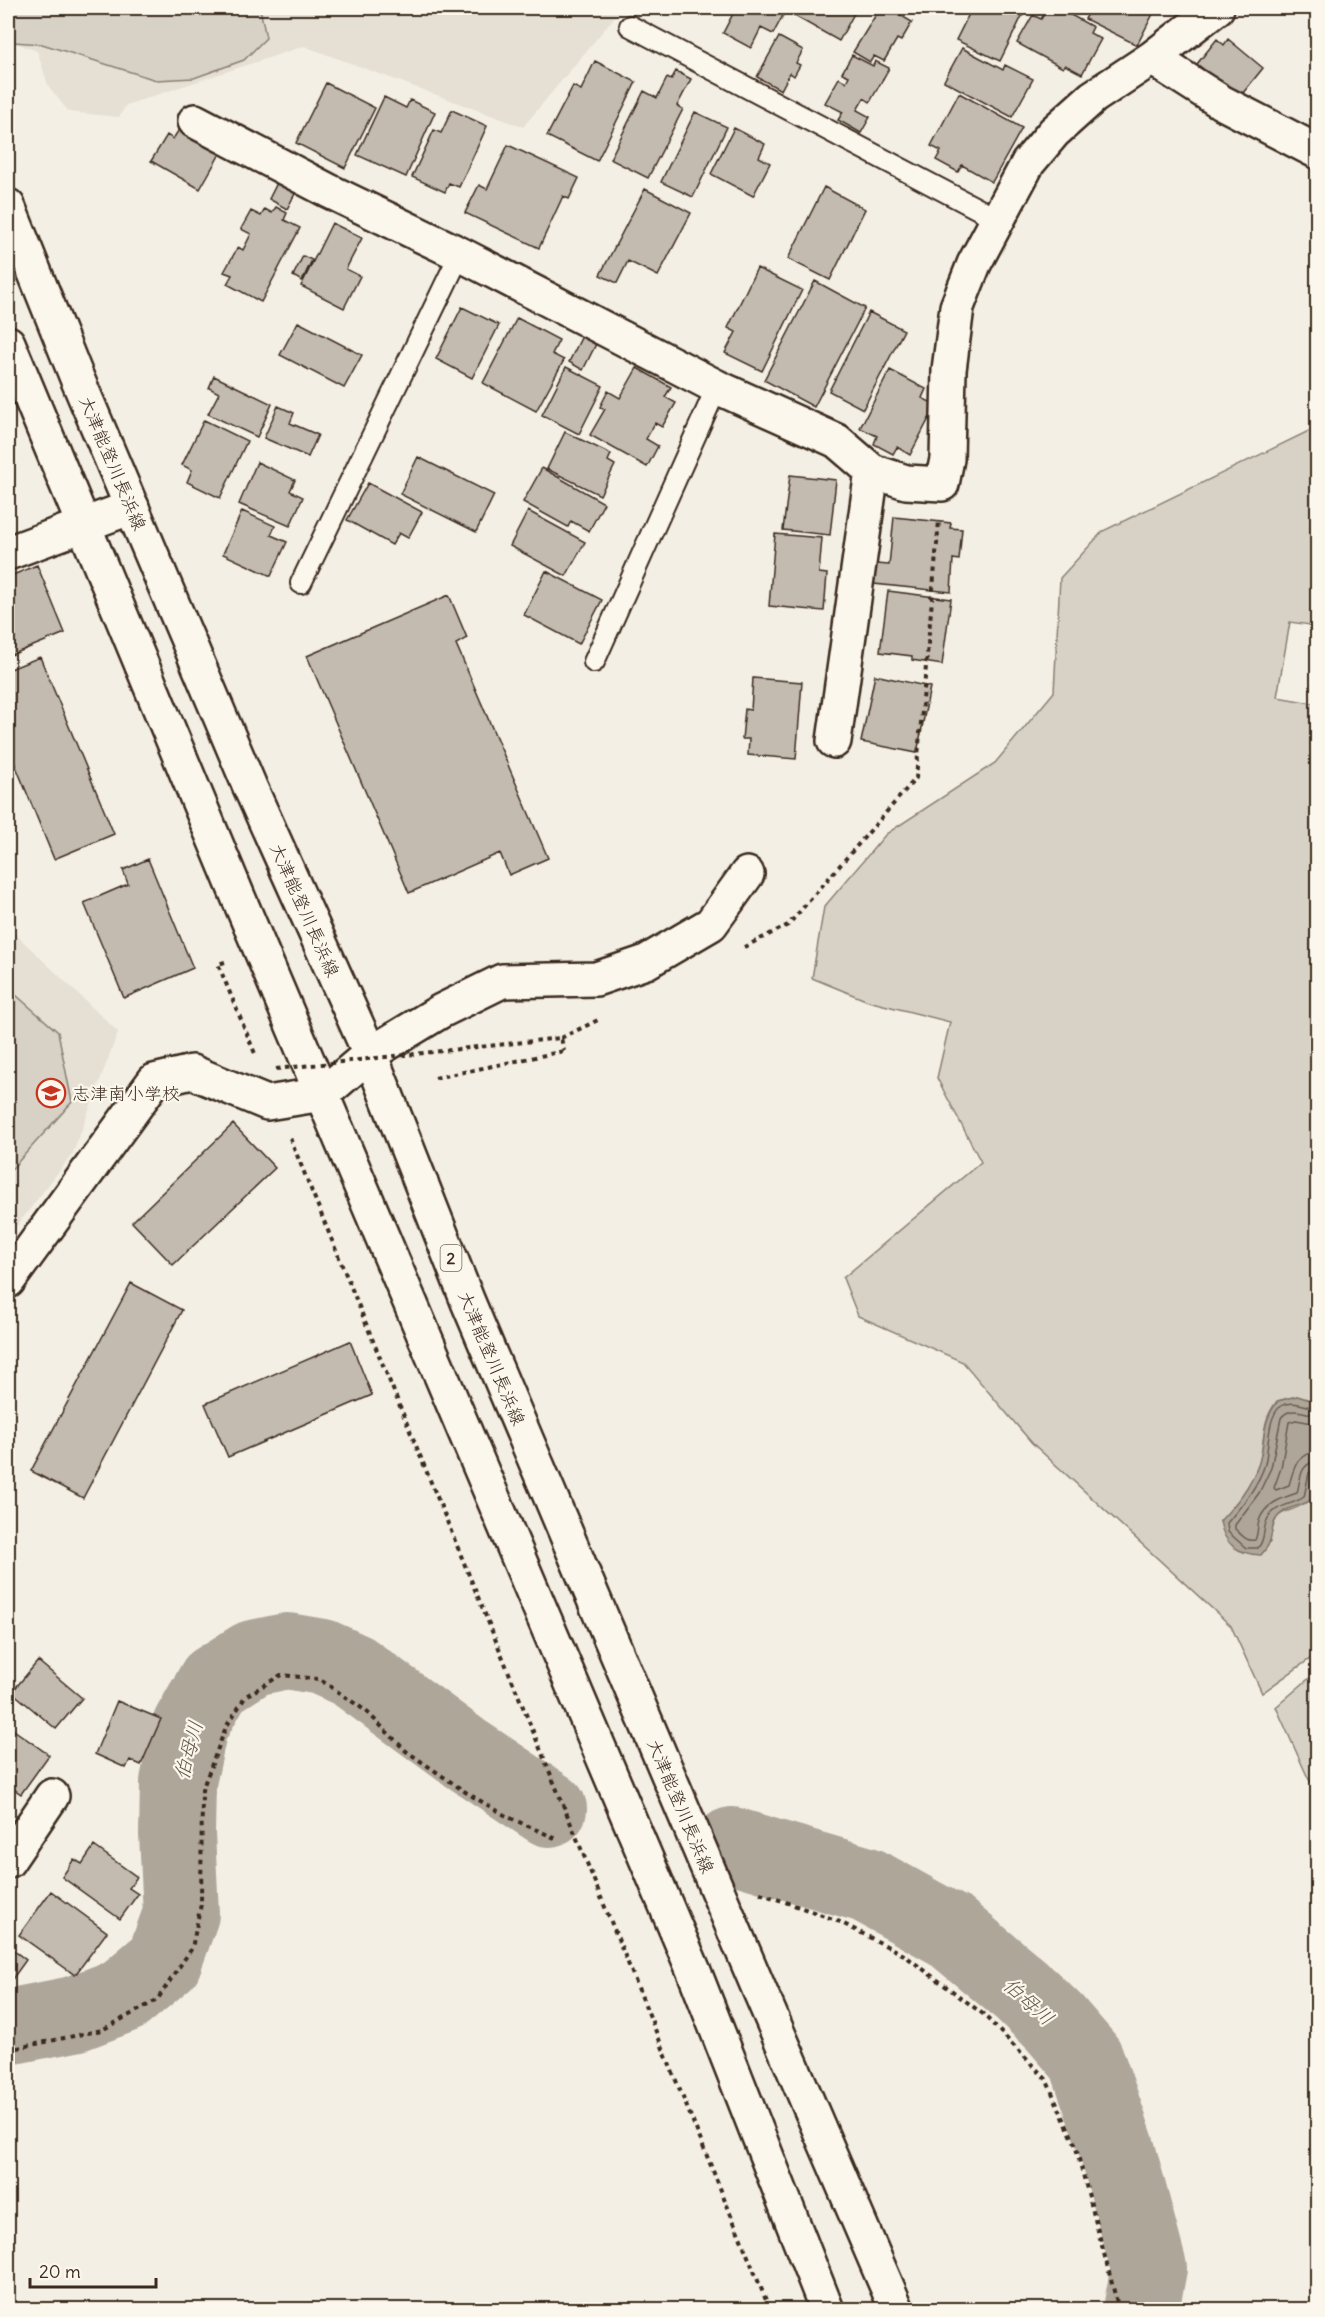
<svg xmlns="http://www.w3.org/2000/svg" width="1325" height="2317" font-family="Delius,'Klee One',sans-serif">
  <rect width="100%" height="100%" fill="#f3efe4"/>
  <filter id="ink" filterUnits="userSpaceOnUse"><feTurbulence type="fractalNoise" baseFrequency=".0167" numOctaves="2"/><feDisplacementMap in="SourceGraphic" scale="12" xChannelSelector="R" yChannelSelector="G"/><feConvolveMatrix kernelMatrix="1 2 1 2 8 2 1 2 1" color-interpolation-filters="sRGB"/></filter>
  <g filter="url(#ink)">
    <!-- built -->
    <path fill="#e5dfd4" d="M8,8H622L523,127L304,46L126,105L119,117L69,112L49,87L37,51L8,40Z
      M8,927L118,1032L73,1153L8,1237Z"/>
    <!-- green -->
    <path fill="#d8d1c6" stroke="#8a7e72" stroke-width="1.5" d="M8,8H260L266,38L244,60L194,78L156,80L42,44L13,42L8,40Z
      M1317,427V626L1290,622L1277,697L1317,704V1402L1297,1396L1277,1401C1260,1423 1266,1439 1259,1463C1251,1486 1236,1504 1220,1522L1270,1542C1276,1501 1285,1519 1310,1500L1317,1469L1318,1653L1262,1693L1231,1626L1032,1443L963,1362L858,1316L843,1278L981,1162L937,1078L950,1022L868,1001L812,978L824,907L886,834L995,763L1054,692L1060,578L1103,531Z
      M8,988L58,1032L72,1102L8,1173Z
      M1317,1674V1791L1308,1778L1276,1707L1307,1680Z"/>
    <!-- water -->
    <path fill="#afa69a" stroke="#817468" stroke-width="1.5" d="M1297,1396L1317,1402V1469L1310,1500C1302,1506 1291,1506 1283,1512C1270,1521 1274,1530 1269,1543C1268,1547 1264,1551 1261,1555C1238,1554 1224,1545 1220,1521C1236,1504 1251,1486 1259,1463C1266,1439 1261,1422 1278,1401Z"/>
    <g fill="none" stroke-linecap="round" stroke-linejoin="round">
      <!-- shore -->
      <path stroke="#695c50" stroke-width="1.5" d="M1318,1408C1306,1407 1293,1399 1281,1406C1267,1416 1269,1449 1265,1464C1258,1487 1242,1505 1227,1523L1228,1532L1246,1548H1258C1266,1538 1262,1531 1267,1520C1275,1504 1291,1506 1304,1497L1309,1473L1318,1469
        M1318,1415C1304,1414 1291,1405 1281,1418L1271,1468L1259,1493L1235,1525V1529C1241,1534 1246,1542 1255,1540C1258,1534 1257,1528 1259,1521C1264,1504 1282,1498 1297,1493C1301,1479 1299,1463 1318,1461
        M1318,1424L1296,1420L1289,1422L1281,1468L1274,1488L1276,1490L1289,1485C1294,1468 1296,1453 1318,1452"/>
      <!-- river -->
      <path stroke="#afa69a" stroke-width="76" d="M732,1845L867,1885L950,1931L1021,1990L1054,2022L1086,2059L1117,2148L1149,2268L1141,2310
        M8,2027L74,2014L124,1995L164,1961L181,1914L177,1834L178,1782L190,1726L215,1682L253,1658L287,1651L322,1657L353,1671L462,1751L549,1809"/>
    </g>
    <!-- building -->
    <path fill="#c3bbb0" stroke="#3b2a1e" stroke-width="1.5" d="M736,8H787L773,34L761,28L751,48L723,33Z
      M794,8H857L839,41L791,14Z
      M880,8H888L912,22L901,41L897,39L884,61L874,56L870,62L853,52Z
      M972,8H1026L1000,61L956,40Z
      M1048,8H1058L1093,27L1090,33L1101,39L1082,74L1065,65L1063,68L1017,43L1033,15L1041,19Z
      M1083,8H1156L1137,45L1085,19L1088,14L1081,10Z
      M779,37L803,50L796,63L800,65L794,76L790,73L781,90L757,77Z
      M1217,39L1224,45L1228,39L1263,68L1239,98L1197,64Z
      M962,48L1003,70L1005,65L1033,79L1012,117L944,81Z
      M852,55L873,66L875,61L889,68L870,102L864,98L857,110L870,117L861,133L838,120L843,112L825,103L839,78L846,82L849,76L842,73Z
      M595,61L636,82L597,161L547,136L573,86L581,90Z
      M676,71L691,79L677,106L683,109L648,178L610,159L644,91L657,98L667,78L671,80Z
      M326,83L375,108L345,168L296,143Z
      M959,93L1022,128L992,182L962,165L958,172L936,160L941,151L931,146Z
      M384,97L406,108L410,100L435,112L406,177L357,155Z
      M452,110L487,126L459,187L449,183L445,192L412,177L434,130L441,133Z
      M695,112L727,127L693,197L661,182Z
      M180,128L221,152L200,189L151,161L167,135L173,139Z
      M734,128L765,144L759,157L770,163L753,196L711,174Z
      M508,145L579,178L569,199L563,196L539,248L465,213L479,185L487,189Z
      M280,177L299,186L287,209L269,199Z
      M824,187L865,209L830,280L788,259Z
      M645,189L691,213L658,276L628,261L617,283L600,275Z
      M276,207L287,213L284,220L300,228L261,302L227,284L232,275L224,272L238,247L243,250L251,234L241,229L251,211L261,216L265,209L272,213Z
      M332,223L362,238L346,269L360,276L344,308L301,286Z
      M303,256L312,260L302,281L293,276Z
      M757,268L802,290L762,371L725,353L736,332L728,328Z
      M815,281L865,308L814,407L764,380Z
      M462,307L499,325L472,378L436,359Z
      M869,312L904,330L863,409L829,391Z
      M517,318L559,340L552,354L564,360L536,411L483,383Z
      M298,322L362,355L344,388L280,355Z
      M582,336L596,344L583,370L569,362Z
      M566,367L603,386L579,434L542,415Z
      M637,368L671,387L665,397L676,403L662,427L655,423L646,439L658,446L647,467L590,435L605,409L600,407L608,391L620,398Z
      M890,370L926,389L922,398L936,405L910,455L897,447L893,454L874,444L877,436L860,428Z
      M214,376L272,404L257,437L208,414L219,393L209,388Z
      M278,406L294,413L290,423L318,435L308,457L264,438Z
      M204,420L247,441L220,498L187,482L192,470L182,465Z
      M565,432L611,454L608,461L615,465L600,495L547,469Z
      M418,457L494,495L476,532L400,494Z
      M257,462L295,480L290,491L303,497L290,526L239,504Z
      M542,468L604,503L589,531L571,521L568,527L523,502Z
      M790,475L836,480L830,535L783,530Z
      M368,483L422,512L408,538L399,533L392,545L347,520Z
      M242,511L275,526L271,535L287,542L271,576L223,554Z
      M528,511L585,542L566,576L510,546Z
      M894,517L951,523L950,528L962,529L959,560L953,559L951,592L874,584L876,564L889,565Z
      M775,534L822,538L819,573L827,574L824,611L769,606Z
      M37,565L65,633L11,655L8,648V577Z
      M546,571L602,600L579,644L524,615Z
      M888,591L951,599L942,665L912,660V656L880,652Z
      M449,595L467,638L456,644L548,858L509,875L500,853L409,893L307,656Z
      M40,657L114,834L54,859L8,747V670Z
      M875,675L930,687L917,753L861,742Z
      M753,678L802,682L796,759L748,755L749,739H742L745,709L751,710Z
      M148,859L193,968L124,998L84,903L128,884L123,870Z
      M233,1124L275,1168L173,1265L132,1222Z
      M131,1283L182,1310L83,1498L31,1471Z
      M350,1341L372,1395L228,1457L205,1404Z
      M38,1661L82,1698L56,1729L12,1692Z
      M117,1701L161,1719L141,1765L130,1760L126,1768L95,1754Z
      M11,1728L49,1755L21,1794L8,1785V1733Z
      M94,1846L137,1877L129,1888L138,1894L120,1919L62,1877L74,1859L82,1864Z
      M51,1891L107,1932L75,1975L19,1935Z
      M8,1946L26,1960L8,1985Z"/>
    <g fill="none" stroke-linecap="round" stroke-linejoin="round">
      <!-- lane casing -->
      <g stroke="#3b2a1e" stroke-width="24">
        <path id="lane" d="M630,26L999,220
          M301,583L460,254
          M594,662L717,387"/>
      </g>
      <!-- street casing -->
      <g stroke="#3b2a1e" stroke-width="38">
        <path id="street" d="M1152,58L1221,102L1318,152
          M195,121L329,191L460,254L717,387L837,441L872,471L906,482L942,484L947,459L949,370L957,307L974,264L1028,163L1054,132L1093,97L1152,58L1217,8
          M8,553L132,507
          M834,741L872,471
          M8,1281L154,1081L192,1072L267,1103L323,1094L370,1054L441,1011L502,981L596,979L646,962L711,924L747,874
          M8,1861L52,1796"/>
      </g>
      <!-- primary casing -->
      <g stroke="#3b2a1e" stroke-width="38">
        <path id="primary" d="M8,206L77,378L250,787L370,1054L468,1302L759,1989L897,2310
          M8,343L239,899L695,1974L827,2310"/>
      </g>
      <!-- path -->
      <path stroke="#3b2a1e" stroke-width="4" stroke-dasharray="4.5 4.5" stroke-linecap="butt" d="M744,947L788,925L916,778L939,521
        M225,962L218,964L256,1056
        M561,1038L600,1019
        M435,1078L564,1051
        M290,1138L770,2310
        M760,1893L836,1920L904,1955L983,2014L1046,2079L1075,2144L1119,2310
        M8,2050L102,2030L157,2000L192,1948L201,1904L202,1790L226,1727L246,1696L281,1675L319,1679L366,1711L406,1751L467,1793L508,1817L557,1839"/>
      <!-- lane -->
      <use href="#lane" stroke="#fbf7ec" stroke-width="20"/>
      <!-- street -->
      <use href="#street" stroke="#fbf7ec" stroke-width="33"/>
      <!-- primary -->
      <use href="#primary" stroke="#fbf7ec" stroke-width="33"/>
      <!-- path-bridge -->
      <path stroke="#3b2a1e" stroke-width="4" stroke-dasharray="4.5 4.5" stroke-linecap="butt" d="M276,1069L561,1038L564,1051"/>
    </g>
  </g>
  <!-- icons -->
  <defs>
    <g id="school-ring" transform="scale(1.5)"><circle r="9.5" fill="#fbf7ec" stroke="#c8321e" stroke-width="1.5"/><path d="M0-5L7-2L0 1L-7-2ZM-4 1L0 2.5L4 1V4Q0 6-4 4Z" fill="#c8321e"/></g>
  </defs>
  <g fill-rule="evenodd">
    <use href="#school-ring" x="51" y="1093"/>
  </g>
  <g text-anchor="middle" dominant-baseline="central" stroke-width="4.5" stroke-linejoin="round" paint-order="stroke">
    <!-- shield labels -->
    <rect fill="#fbf7ec" stroke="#75685c" stroke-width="1.5" x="440.5" y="1245" width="21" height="26" rx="4.5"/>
    <g font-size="16" font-weight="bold" fill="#3b2a1e">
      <text x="451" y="1258">2</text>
    </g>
    <!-- street labels -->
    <g font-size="18" fill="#3b2a1e" stroke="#fbf7ec">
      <text transform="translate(113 463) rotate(67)">大津能登川長浜線</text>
      <text transform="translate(305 910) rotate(66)">大津能登川長浜線</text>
      <text transform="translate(492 1358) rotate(67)">大津能登川長浜線</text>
      <text transform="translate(681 1806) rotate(67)">大津能登川長浜線</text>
    </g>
    <!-- poi labels -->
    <g font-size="18" fill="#3b2a1e" stroke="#fbf7ec" text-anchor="start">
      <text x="72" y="1093">志津南小学校</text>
    </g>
    <!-- water labels -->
    <g font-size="20" font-style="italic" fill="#645549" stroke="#fbf7ec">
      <text transform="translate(188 1750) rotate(-75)">伯母川</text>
      <text transform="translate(1029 2001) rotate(42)">伯母川</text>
    </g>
  </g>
  <!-- margin -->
  <rect width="1325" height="2317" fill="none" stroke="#fbf7ec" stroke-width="30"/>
  <rect x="15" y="15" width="1295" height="2287" fill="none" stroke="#3b2a1e" stroke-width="2" filter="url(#ink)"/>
  <!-- scale -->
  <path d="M30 2278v9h126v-9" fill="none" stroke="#3b2a1e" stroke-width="3"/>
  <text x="39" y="2278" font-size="18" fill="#3b2a1e" stroke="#fbf7ec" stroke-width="4.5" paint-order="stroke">20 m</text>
</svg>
